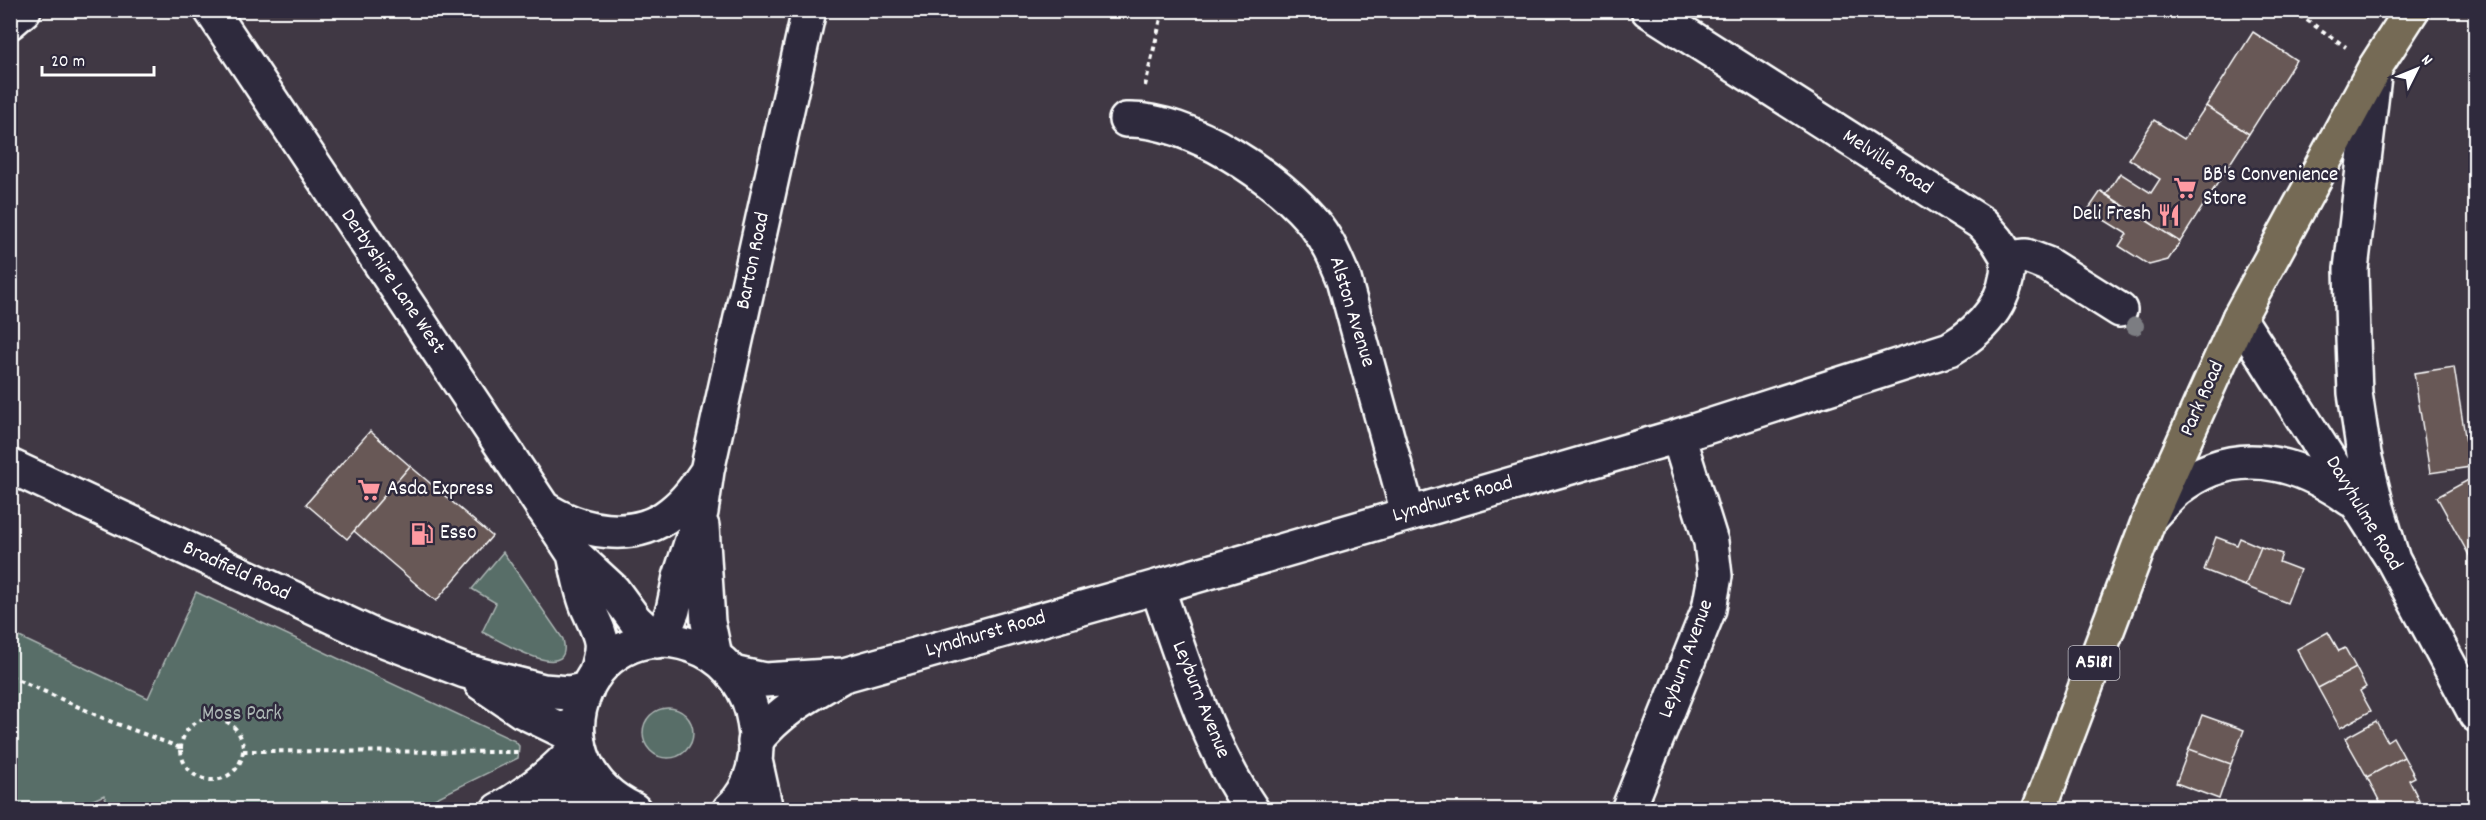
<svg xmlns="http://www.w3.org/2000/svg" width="2486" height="820" font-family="Dekko,sans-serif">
  <rect width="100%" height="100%" fill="#403844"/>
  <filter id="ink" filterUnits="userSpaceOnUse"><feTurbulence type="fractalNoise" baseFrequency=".0167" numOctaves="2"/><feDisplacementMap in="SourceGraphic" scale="12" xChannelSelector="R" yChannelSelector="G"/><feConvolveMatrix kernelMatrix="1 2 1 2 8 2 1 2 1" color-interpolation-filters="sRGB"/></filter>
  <g filter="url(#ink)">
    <!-- green -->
    <path fill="#586e68" stroke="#acb6b4" stroke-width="1.5" d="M503,552L563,639C575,688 498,639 482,632L496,603L472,589Z
      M196,592L515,741L519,746L518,758L414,809L111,810L104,795L74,809H11V633L148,698Z
      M643 733a25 25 0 1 1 50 0a25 25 0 1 1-50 0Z"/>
    <!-- building -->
    <path fill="#685856" stroke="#fff" stroke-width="1.5" d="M2253,32L2296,60L2249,134L2206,106Z
      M2206,106L2249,134L2180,242L2106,195L2120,173L2151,193L2160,179L2129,159L2154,120L2184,139Z
      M2101,191L2180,242L2168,260L2149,265L2119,246L2127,234L2088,210Z
      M2454,367L2470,467L2430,473L2414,373Z
      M370,431L410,466L347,539L306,504Z
      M410,466L492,536L436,601L354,531Z
      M2472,478L2476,485V568L2437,497Z
      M2216,537L2237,545L2240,538L2261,547L2245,586L2204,570Z
      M2261,547L2282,554L2279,562L2300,570L2287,603L2245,586Z
      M2328,632L2339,651L2345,648L2356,668L2318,688L2297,649Z
      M2356,668L2366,687L2360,691L2371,711L2340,728L2318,688Z
      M2202,715L2244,730L2231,764L2189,749Z
      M2376,721L2387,741L2393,737L2404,757L2367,777L2345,738Z
      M2189,749L2231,764L2219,799L2176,783Z
      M2404,757L2415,777L2409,780L2419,800L2402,810H2384L2367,777Z"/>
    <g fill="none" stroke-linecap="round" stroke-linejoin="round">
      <!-- street casing -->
      <g stroke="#fff" stroke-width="38">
        <path id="street" d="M1648,10L1983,224L1997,240L2008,258
          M10,22L24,10
          M1126,120C1187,117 1281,179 1317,227C1329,243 1336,260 1344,279L1408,513
          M2008,258L2026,256L2047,264L2120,310
          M1157,587C1184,663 1206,742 1252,810
          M733,673L765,680L844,675L1157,587L1678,436L1950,349C1985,328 2009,300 2008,258
          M755,742C778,712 807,696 840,677
          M519,803L578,790H604
          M498,810C523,797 563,766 579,743
          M1628,810L1709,609L1715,576L1711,542L1678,436"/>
      </g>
      <!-- secondary casing -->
      <g stroke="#fff" stroke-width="38">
        <path id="secondary" d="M211,10L574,554L613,590L635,620L657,641
          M2375,68L2351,269L2353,338L2355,393L2364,454L2377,507L2393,560
          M2239,318L2393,560L2476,715
          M10,466L376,637L465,671L543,691L569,693L587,689
          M542,507C579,532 634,543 671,513C686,502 697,486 707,471
          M2150,517C2159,508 2167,498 2176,490C2233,444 2296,460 2350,499
          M702,526L708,622L715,656
          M574,554C578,572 581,592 588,608C602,639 606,641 595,675
          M661,640L673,610L680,577L701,512L707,471L809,10
          M481,683L522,711L578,738
          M755,760L766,810
          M634,810C522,757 594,599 703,650C730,663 750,692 754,721C760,753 754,788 729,810"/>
      </g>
      <!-- primary casing -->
      <g stroke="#fff" stroke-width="38">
        <path id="primary" d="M2039,810L2150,517L2239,318L2376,66L2412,10"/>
      </g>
      <!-- path -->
      <path stroke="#fff" stroke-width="4" stroke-dasharray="4.5 4.5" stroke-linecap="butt" d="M2292,10L2346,47
        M1145,86L1163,10
        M10,676L112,722L181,748
        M181 749a31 31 0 1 1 62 0a31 31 0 1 1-62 0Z
        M243,751L518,752"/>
      <!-- street -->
      <use href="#street" stroke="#2f2a3d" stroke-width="33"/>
      <!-- secondary -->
      <use href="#secondary" stroke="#2f2a3d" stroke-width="33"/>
      <!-- primary -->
      <use href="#primary" stroke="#746b55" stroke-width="33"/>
    </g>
    <!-- trees -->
    <circle fill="#7b7d82" cx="2135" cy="326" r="9"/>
  </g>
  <!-- icons -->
  <defs>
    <g id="supermarket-bare" transform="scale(1.8)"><path d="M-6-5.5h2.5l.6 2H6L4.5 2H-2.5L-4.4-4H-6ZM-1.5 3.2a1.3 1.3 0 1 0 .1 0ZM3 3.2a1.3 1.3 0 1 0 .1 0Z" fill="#ff9aa2" stroke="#2f2a3d" stroke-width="2.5" paint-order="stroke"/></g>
    <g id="restaurant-bare" transform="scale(1.8)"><path d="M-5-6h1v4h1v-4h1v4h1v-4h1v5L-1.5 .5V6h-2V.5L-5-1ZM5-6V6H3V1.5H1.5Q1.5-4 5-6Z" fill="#ff9aa2" stroke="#2f2a3d" stroke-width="2.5" paint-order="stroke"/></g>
    <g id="fuel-bare" transform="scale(1.8)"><path d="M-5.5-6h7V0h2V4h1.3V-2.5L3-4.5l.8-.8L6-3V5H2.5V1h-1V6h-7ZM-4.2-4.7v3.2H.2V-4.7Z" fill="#ff9aa2" stroke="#2f2a3d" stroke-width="2.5" paint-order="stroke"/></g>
  </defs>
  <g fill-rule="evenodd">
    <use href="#supermarket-bare" x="2185" y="188"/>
    <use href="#restaurant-bare" x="2169" y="215"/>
    <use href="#supermarket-bare" x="369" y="490"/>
    <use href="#fuel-bare" x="422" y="534"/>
  </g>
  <g text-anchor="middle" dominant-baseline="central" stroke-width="5" stroke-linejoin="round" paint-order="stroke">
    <!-- shield labels -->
    <rect fill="#2f2a3d" stroke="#c1bfc5" stroke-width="1.5" x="2068.5" y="646" width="51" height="34" rx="4.5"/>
    <g font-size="20" font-weight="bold" fill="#fff">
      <text x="2094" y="663">A5181</text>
    </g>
    <!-- street labels -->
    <g font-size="21" fill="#fff" stroke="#2f2a3d">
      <text transform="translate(1887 163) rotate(33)">Melville Road</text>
      <text transform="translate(754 261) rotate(-78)">Barton Road</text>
      <text transform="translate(392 282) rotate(56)">Derbyshire Lane West</text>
      <text transform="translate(1351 312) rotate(73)">Alston Avenue</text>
      <text transform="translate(2203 399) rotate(-66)">Park Road</text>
      <text transform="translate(1453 500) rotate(-16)">Lyndhurst Road</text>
      <text transform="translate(2363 514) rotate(59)">Davyhulme Road</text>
      <text transform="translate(236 572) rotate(25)">Bradfield Road</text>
      <text transform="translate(986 635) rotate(-16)">Lyndhurst Road</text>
      <text transform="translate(1687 659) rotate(-70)">Leyburn Avenue</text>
      <text transform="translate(1200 700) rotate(68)">Leyburn Avenue</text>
    </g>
    <!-- poi labels -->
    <g font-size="21" fill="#fff" stroke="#2f2a3d" text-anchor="start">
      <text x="2203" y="176">BB's Convenience<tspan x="2203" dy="24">Store</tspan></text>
      <text x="2151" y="215" text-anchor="end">Deli Fresh</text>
      <text x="387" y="490">Asda Express</text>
      <text x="440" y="534">Esso</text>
    </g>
    <!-- park labels -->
    <g font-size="21" fill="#acb6b4" stroke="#2f2a3d">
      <text x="242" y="715">Moss Park</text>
    </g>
  </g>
  <!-- margin -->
  <rect width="2486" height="820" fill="none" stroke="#2f2a3d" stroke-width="36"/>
  <rect x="18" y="18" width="2450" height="784" fill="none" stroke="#fff" stroke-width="2" filter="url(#ink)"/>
  <!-- north arrow -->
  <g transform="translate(2417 69) rotate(47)" stroke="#2f2a3d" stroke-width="4.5" paint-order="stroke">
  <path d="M0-4.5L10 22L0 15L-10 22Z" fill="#ffffff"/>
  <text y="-9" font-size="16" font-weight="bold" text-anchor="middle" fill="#ffffff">N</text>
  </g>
  <!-- scale -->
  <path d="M42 66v9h112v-9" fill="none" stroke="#ffffff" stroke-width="3"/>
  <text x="51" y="66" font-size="18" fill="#ffffff" stroke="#2f2a3d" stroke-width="4.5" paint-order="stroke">20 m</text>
</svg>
